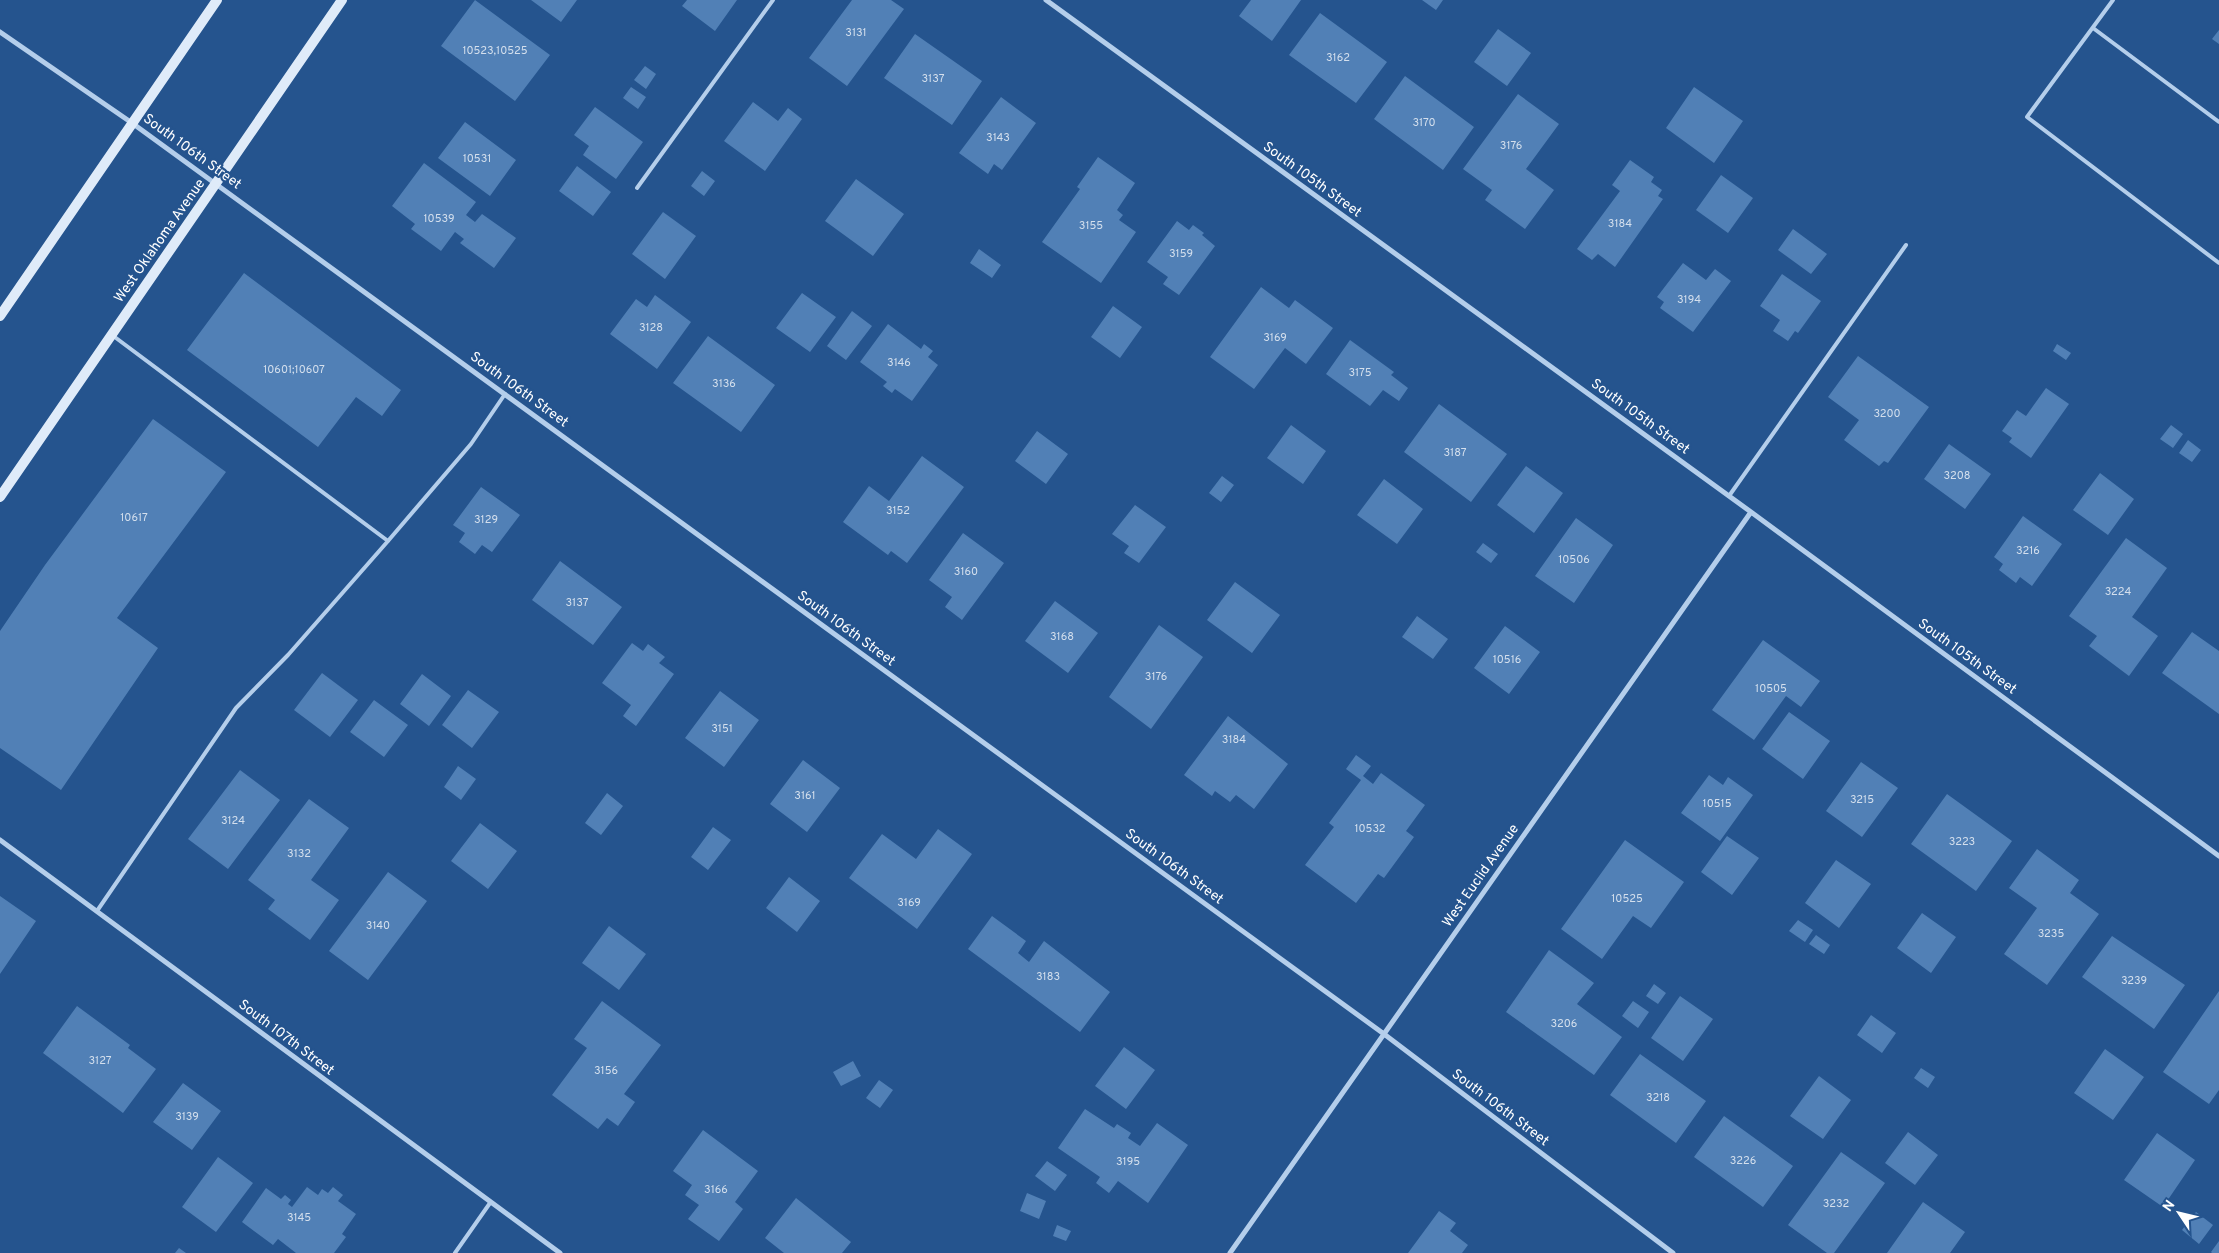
<svg xmlns="http://www.w3.org/2000/svg" width="2219" height="1253" font-family="Overpass,sans-serif">
  <rect width="100%" height="100%" fill="#25548e"/>
  <!-- building -->
  <path fill="#5180b6" d="M475,0L550,55L515,101L441,46Z
    M531,0H577L561,22Z
    M687,0H737L715,31L682,6Z
    M852,0H891L904,9L847,86L809,58Z
    M1251,0H1301L1272,41L1239,16Z
    M1422,0H1443L1436,10Z
    M1320,13L1387,62L1356,103L1289,55Z
    M1498,29L1531,53L1507,86L1474,62Z
    M2219,30V44L2212,39Z
    M915,34L982,81L952,125L884,78Z
    M645,66L656,74L646,89L634,80Z
    M1405,76L1474,127L1443,170L1374,119Z
    M631,87L646,97L638,109L623,98Z
    M1694,87L1743,121L1714,163L1666,128Z
    M1518,94L1559,124L1526,169L1554,190L1525,229L1485,200L1492,190L1463,169Z
    M1001,97L1036,123L1002,170L994,164L988,174L959,153Z
    M753,102L778,121L788,108L802,119L765,171L724,141Z
    M595,107L643,142L616,179L583,155L589,146L574,135Z
    M465,122L516,160L490,196L438,158Z
    M1098,157L1135,183L1117,210L1123,215L1119,220L1136,232L1101,283L1042,242L1080,189L1077,187Z
    M1630,160L1654,177L1651,182L1662,190L1658,196L1663,199L1615,267L1598,254L1592,260L1577,249L1620,191L1612,185Z
    M424,163L476,202L466,215L475,222L482,214L516,238L494,268L460,243L464,239L455,232L441,251L411,229L415,224L392,206Z
    M577,166L611,192L593,216L559,191Z
    M702,171L715,181L704,196L691,186Z
    M1721,175L1753,198L1728,233L1696,210Z
    M856,179L904,214L873,256L825,221Z
    M663,212L696,236L665,279L632,254Z
    M1177,221L1189,230L1193,225L1204,233L1202,235L1215,246L1179,295L1163,284L1168,277L1147,262Z
    M1793,229L1827,254L1811,274L1778,250Z
    M979,249L1001,265L992,278L970,263Z
    M1683,263L1706,280L1715,269L1731,281L1693,332L1660,308L1664,302L1657,297Z
    M244,273L401,390L382,416L356,397L318,447L187,350Z
    M1782,274L1821,301L1798,333L1795,331L1788,341L1773,331L1780,320L1760,306Z
    M1261,287L1289,308L1295,300L1333,328L1306,364L1285,348L1254,389L1210,357Z
    M802,293L836,317L810,352L776,328Z
    M655,295L691,322L657,369L610,334L636,299L647,307Z
    M1113,306L1142,327L1120,358L1091,337Z
    M852,311L872,326L846,360L827,346Z
    M888,324L921,349L924,344L933,351L928,357L938,365L912,401L895,389L892,393L883,386L887,382L860,362Z
    M708,336L775,385L741,432L673,383Z
    M1350,340L1394,372L1391,375L1408,388L1399,401L1383,390L1370,406L1326,374Z
    M2057,344L2071,353L2066,360L2053,351Z
    M1858,356L1929,407L1888,463L1884,461L1879,466L1844,440L1859,420L1828,397Z
    M2046,388L2069,404L2031,458L2009,442L2012,438L2002,431L2017,410L2026,416Z
    M1439,404L1507,454L1471,502L1404,452Z
    M153,419L226,472L117,618L158,648L61,790L0,748V631L45,565Z
    M1291,425L1326,451L1303,484L1267,458Z
    M2171,425L2183,434L2173,448L2160,439Z
    M1037,431L1068,454L1046,484L1015,461Z
    M2188,440L2201,450L2192,462L2179,453Z
    M1949,444L1991,474L1965,509L1924,479Z
    M922,456L964,487L907,563L891,551L888,555L843,522L869,486L889,501Z
    M1526,466L1563,493L1534,533L1497,505Z
    M2100,473L2134,499L2108,535L2073,510Z
    M1222,476L1234,485L1221,502L1209,493Z
    M1384,479L1423,509L1397,544L1357,515Z
    M481,487L520,515L492,552L482,545L475,554L459,542L465,533L453,525Z
    M1135,505L1166,527L1139,563L1124,553L1129,546L1112,534Z
    M2023,516L2062,544L2032,586L2020,577L2016,583L1999,570L2003,564L1994,557Z
    M1576,518L1613,545L1574,603L1535,576Z
    M963,533L1004,563L962,620L945,607L952,597L929,580Z
    M2126,538L2167,568L2132,617L2158,636L2129,676L2089,646L2097,636L2069,616Z
    M1483,543L1498,554L1491,563L1476,552Z
    M560,561L622,607L593,645L532,600Z
    M1235,582L1280,615L1252,653L1207,620Z
    M1055,601L1098,633L1068,673L1025,641Z
    M1417,616L1448,639L1433,659L1402,637Z
    M1159,625L1203,657L1151,729L1109,697Z
    M1505,626L1540,652L1509,694L1474,668Z
    M2192,632L2219,651V714L2162,673Z
    M1763,640L1820,681L1801,707L1786,696L1754,740L1712,710Z
    M632,643L643,651L648,644L665,657L659,663L674,674L636,726L623,716L631,705L602,683Z
    M322,673L358,700L330,737L294,710Z
    M422,674L451,696L429,726L400,704Z
    M468,690L499,712L472,748L442,725Z
    M720,691L759,720L724,767L685,738Z
    M374,700L408,725L384,757L350,732Z
    M1789,712L1830,741L1803,779L1762,749Z
    M1228,716L1288,764L1254,809L1236,795L1230,802L1215,791L1212,796L1184,775Z
    M1356,755L1371,766L1363,776L1373,784L1381,773L1425,805L1406,831L1414,837L1384,878L1378,874L1356,903L1305,865L1334,827L1329,823L1361,780L1346,769Z
    M803,760L840,788L807,832L770,804Z
    M1861,762L1898,788L1862,837L1826,811Z
    M458,766L476,779L461,800L444,787Z
    M240,770L280,800L228,869L188,839Z
    M1709,775L1723,785L1728,777L1753,795L1720,841L1681,813Z
    M607,793L623,806L601,835L585,823Z
    M1947,794L2012,841L1976,891L1911,844Z
    M309,799L349,828L311,880L339,900L310,940L268,909L275,900L248,880Z
    M480,823L517,851L488,889L451,861Z
    M713,827L731,840L708,870L691,857Z
    M938,829L972,854L917,929L849,878L882,834L916,859Z
    M1727,836L1759,858L1732,895L1701,872Z
    M1625,840L1684,882L1651,928L1633,916L1602,959L1561,929Z
    M2037,849L2079,880L2070,893L2099,914L2047,985L2004,954L2037,908L2009,888Z
    M1836,860L1871,884L1839,928L1805,903Z
    M388,872L427,901L368,980L329,951Z
    M789,877L820,901L797,932L766,908Z
    M0,896L36,921L0,974Z
    M1922,913L1956,937L1931,973L1897,948Z
    M992,916L1026,941L1018,953L1029,962L1044,941L1110,992L1080,1032L968,949Z
    M1798,920L1813,930L1805,942L1789,931Z
    M609,926L646,954L619,990L582,963Z
    M1816,935L1830,945L1824,954L1809,944Z
    M2112,936L2185,985L2154,1029L2082,977Z
    M1549,950L1594,983L1577,1004L1622,1037L1594,1075L1506,1012Z
    M1654,984L1666,993L1658,1004L1646,996Z
    M2219,991V1090L2209,1104L2163,1072Z
    M1680,996L1713,1019L1683,1061L1651,1038Z
    M602,1001L661,1045L624,1094L635,1102L618,1126L607,1118L598,1129L552,1095L587,1048L574,1039Z
    M1633,1001L1649,1012L1638,1028L1622,1016Z
    M77,1006L130,1045L128,1048L156,1069L123,1113L43,1053Z
    M1871,1015L1896,1033L1882,1053L1857,1035Z
    M1124,1047L1155,1070L1126,1109L1095,1086Z
    M2105,1049L2144,1077L2113,1120L2074,1093Z
    M1640,1054L1706,1101L1676,1143L1610,1095Z
    M853,1061L861,1076L841,1086L833,1072Z
    M1921,1068L1935,1077L1928,1088L1914,1078Z
    M1819,1076L1851,1100L1823,1139L1790,1116Z
    M879,1080L893,1090L880,1108L866,1098Z
    M183,1083L221,1111L192,1150L153,1122Z
    M1085,1109L1114,1128L1117,1124L1131,1133L1128,1138L1140,1146L1157,1123L1188,1145L1148,1203L1118,1181L1109,1193L1096,1183L1100,1177L1058,1148Z
    M1724,1116L1793,1166L1763,1207L1694,1157Z
    M703,1130L758,1171L735,1202L743,1209L719,1241L688,1219L699,1205L685,1195L692,1185L673,1171Z
    M1908,1132L1938,1155L1915,1185L1885,1163Z
    M2157,1133L2195,1160L2163,1207L2124,1180Z
    M1841,1152L1885,1183L1834,1253H1827L1788,1225Z
    M218,1157L253,1183L216,1232L182,1207Z
    M1047,1161L1067,1175L1055,1191L1035,1176Z
    M307,1187L318,1195L322,1189L328,1193L333,1187L343,1195L338,1201L356,1214L342,1234L346,1237L334,1253H296L278,1239L273,1245L242,1222L266,1188L281,1199L285,1195L291,1200L288,1204L292,1207Z
    M1027,1193L1046,1201L1039,1219L1020,1211Z
    M796,1198L851,1242L842,1253H784L765,1238Z
    M1923,1202L1965,1232L1950,1253H1887Z
    M1439,1211L1456,1223L1450,1231L1468,1245L1462,1253H1408Z
    M2196,1212L2213,1225L2199,1244L2182,1230Z
    M1057,1225L1071,1231L1066,1241L1053,1236Z
    M2219,1241V1253H2212L2211,1252Z
    M179,1248L186,1253H175Z"/>
  <g fill="none" stroke-linecap="round" stroke-linejoin="round">
    <!-- service -->
    <path stroke="#b4ceeb" stroke-width="4" d="M2113,0L2027,117L2219,263
      M2093,28L2219,122
      M637,188L773,0
      M112,335L388,541
      M1729,496L1906,245
      M97,911L236,708L288,655L388,541L471,444L505,394
      M455,1253L490,1203"/>
    <!-- minor -->
    <path stroke="#b4ceeb" stroke-width="5" d="M1046,0L1751,512L2219,856
      M0,32L132,123L1384,1034L1673,1253
      M0,840L560,1253
      M1230,1253L1751,512"/>
    <!-- secondary -->
    <path stroke="#dfebf9" stroke-width="10" d="M0,316L217,0
      M0,497L342,0"/>
  </g>
  <g text-anchor="middle" dominant-baseline="central" stroke-width="4.5" stroke-linejoin="round" paint-order="stroke">
    <!-- number labels -->
    <g font-size="11" fill="#d4dfed">
      <text x="856" y="33">3131</text>
      <text x="495" y="51">10523,10525</text>
      <text x="1338" y="58">3162</text>
      <text x="933" y="79">3137</text>
      <text x="1424" y="123">3170</text>
      <text x="998" y="138">3143</text>
      <text x="1511" y="146">3176</text>
      <text x="477" y="159">10531</text>
      <text x="439" y="219">10539</text>
      <text x="1620" y="224">3184</text>
      <text x="1091" y="226">3155</text>
      <text x="1181" y="254">3159</text>
      <text x="1689" y="300">3194</text>
      <text x="651" y="328">3128</text>
      <text x="1275" y="338">3169</text>
      <text x="899" y="363">3146</text>
      <text x="294" y="370">10601;10607</text>
      <text x="1360" y="373">3175</text>
      <text x="724" y="384">3136</text>
      <text x="1887" y="414">3200</text>
      <text x="1455" y="453">3187</text>
      <text x="1957" y="476">3208</text>
      <text x="898" y="511">3152</text>
      <text x="134" y="518">10617</text>
      <text x="486" y="520">3129</text>
      <text x="2028" y="551">3216</text>
      <text x="1574" y="560">10506</text>
      <text x="966" y="572">3160</text>
      <text x="2118" y="592">3224</text>
      <text x="577" y="603">3137</text>
      <text x="1062" y="637">3168</text>
      <text x="1507" y="660">10516</text>
      <text x="1156" y="677">3176</text>
      <text x="1771" y="689">10505</text>
      <text x="722" y="729">3151</text>
      <text x="1234" y="740">3184</text>
      <text x="805" y="796">3161</text>
      <text x="1862" y="800">3215</text>
      <text x="1717" y="804">10515</text>
      <text x="233" y="821">3124</text>
      <text x="1370" y="829">10532</text>
      <text x="1962" y="842">3223</text>
      <text x="299" y="854">3132</text>
      <text x="1627" y="899">10525</text>
      <text x="909" y="903">3169</text>
      <text x="378" y="926">3140</text>
      <text x="2051" y="934">3235</text>
      <text x="1048" y="977">3183</text>
      <text x="2134" y="981">3239</text>
      <text x="1564" y="1024">3206</text>
      <text x="100" y="1061">3127</text>
      <text x="606" y="1071">3156</text>
      <text x="1658" y="1098">3218</text>
      <text x="187" y="1117">3139</text>
      <text x="1743" y="1161">3226</text>
      <text x="1128" y="1162">3195</text>
      <text x="716" y="1190">3166</text>
      <text x="1836" y="1204">3232</text>
      <text x="299" y="1218">3145</text>
    </g>
    <!-- street labels -->
    <g font-size="14" fill="#fff" stroke="#25548e">
      <text transform="translate(192 152) rotate(36)">South 106th Street</text>
      <text transform="translate(1312 180) rotate(36)">South 105th Street</text>
      <text transform="translate(160 241) rotate(-55)">West Oklahoma Avenue</text>
      <text transform="translate(519 390) rotate(36)">South 106th Street</text>
      <text transform="translate(1640 417) rotate(36)">South 105th Street</text>
      <text transform="translate(846 629) rotate(36)">South 106th Street</text>
      <text transform="translate(1967 657) rotate(36)">South 105th Street</text>
      <text transform="translate(1174 867) rotate(36)">South 106th Street</text>
      <text transform="translate(1481 876) rotate(-55)">West Euclid Avenue</text>
      <text transform="translate(286 1038) rotate(37)">South 107th Street</text>
      <text transform="translate(1500 1108) rotate(37)">South 106th Street</text>
    </g>
  </g>
  <!-- north arrow -->
  <g transform="translate(2179 1213) rotate(305)" stroke="#25548e" stroke-width="4" paint-order="stroke">
  <path d="M0-4L9 19L0 12L-9 19Z" fill="#ffffff"/>
  <text y="-8" font-size="14" font-weight="bold" text-anchor="middle" fill="#ffffff">N</text>
  </g>
</svg>
